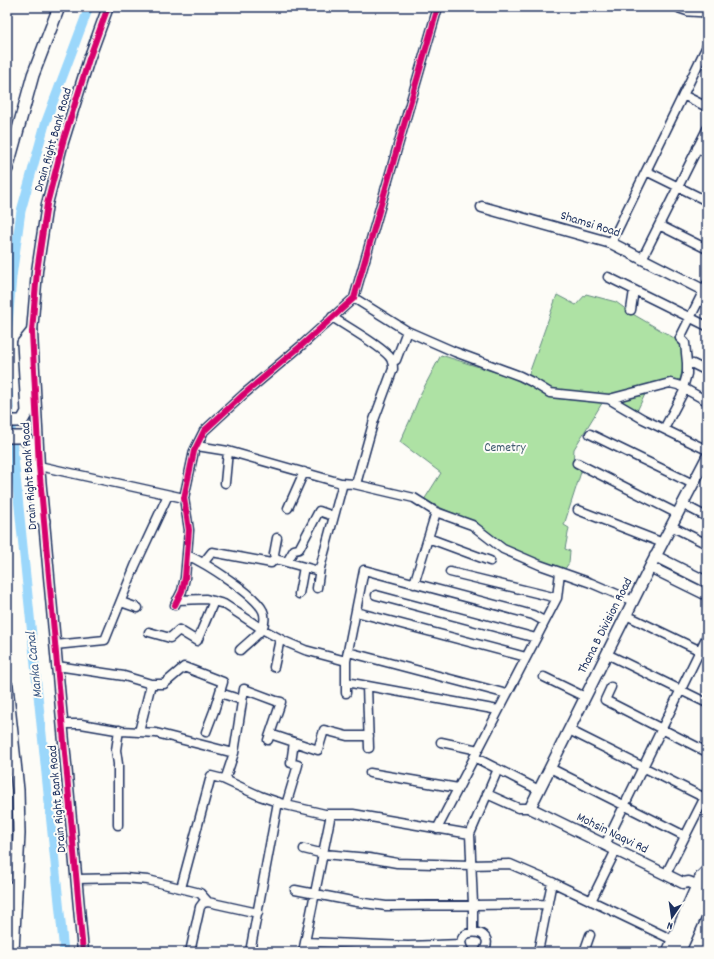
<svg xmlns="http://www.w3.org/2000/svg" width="714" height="959" font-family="Dekko,sans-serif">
  <rect width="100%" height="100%" fill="#fdfcf7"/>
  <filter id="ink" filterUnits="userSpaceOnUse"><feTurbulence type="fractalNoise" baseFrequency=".025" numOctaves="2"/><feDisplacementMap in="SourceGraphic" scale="8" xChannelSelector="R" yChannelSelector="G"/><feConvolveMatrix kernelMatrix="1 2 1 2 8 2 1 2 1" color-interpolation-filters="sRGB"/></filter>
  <g filter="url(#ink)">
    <!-- green -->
    <path fill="#aee2a4" stroke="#648881" d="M586,294L616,302L631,313L681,342L683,367L680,380L666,381L649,386L637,411L607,395L574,449L573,464L582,469L564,525L569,528L565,549L570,551L569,563L564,570L546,565L504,546L474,523L424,500L441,473L400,442L410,420L421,393L441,355L526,382L557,295L576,305Z"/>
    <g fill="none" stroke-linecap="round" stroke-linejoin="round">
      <!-- canal -->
      <path stroke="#9bd7fb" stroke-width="9" d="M7,335L12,277L21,211L45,124L89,7
        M7,379L9,408L64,952"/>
      <!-- minor casing -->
      <g stroke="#1b2f5e" stroke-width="11">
        <path id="minor" d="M683,95L707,107
          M697,148L707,153
          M646,171L707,201
          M659,225L707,249
          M611,243L707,46
          M642,259L707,129
          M608,277L707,326
          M354,298L407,331L455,352L520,376L532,382L550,393L609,399L643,419L707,450
          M631,310L634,290
          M332,317C344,325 386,349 391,359C393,362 393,366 393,369L374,420L356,484
          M392,362L396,360L407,331
          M687,363L693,364L707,371
          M683,388L687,374V363L685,343L680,338L707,284
          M609,399L670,383L678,385L707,401
          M664,429L685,389
          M590,434L693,484
          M197,446L228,451L341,483L354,484L414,498L436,512L472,525L503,549L540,565L591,583L633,601
          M577,463L678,514
          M39,466L184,498
          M225,483L228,451
          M682,504L707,517
          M288,508L304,472
          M578,510L663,543
          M671,526L707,544
          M428,538L490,561
          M187,555C205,563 255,594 263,611C265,615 265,624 262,629C259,634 245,645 240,650
          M275,559L274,554L277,538
          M204,562L212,552L271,563L275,559L319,571
          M287,562L294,550L299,549L319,511L333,516
          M450,572L557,598
          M414,584L436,512
          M317,588L320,568L343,483
          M299,594L304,567
          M376,595L536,638
          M177,600L206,599L224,604L262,629L286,642L305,650L346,661
          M121,602L138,608
          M175,605L182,591L185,578L189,530L184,498L194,451L204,431L244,394L302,345L354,298L438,7
          M356,612L526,657
          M626,615L707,654
          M149,632L170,638L179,630L197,641L214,601
          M55,645L105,640L135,566L168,495
          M348,652L507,694
          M607,654L707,703
          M57,666L124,676L151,684H164L184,667L223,682L214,711L206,732
          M274,667L280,639
          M544,677L585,697
          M346,682L498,710
          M367,686L369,748
          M611,687L605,700L707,752
          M220,693L242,700
          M346,693V661L364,570L533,615L544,621
          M62,724H81L122,731L156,733L234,753
          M569,730L707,799
          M139,732L151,684
          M270,734L318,750L324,730L347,736H369
          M441,742L478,750
          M474,757L539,790
          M550,768L685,836
          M370,773L458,788
          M225,780L234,753L244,689L276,701L281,702L268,740
          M487,794L518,808H530
          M286,805L298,765L291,763L294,742
          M118,825V764L116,750L119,730
          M437,829L557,598L560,572
          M605,845L707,636
          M304,849L324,854L369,858L397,863L471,865L510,864L552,882L673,940
          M666,874L707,793
          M77,879L124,878L148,880L200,893L208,902
          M181,888L211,776L223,779L260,796L286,805L325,814H353L470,834
          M295,890L357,902L386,906L548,904
          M591,901L616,850
          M473,931V904L470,834L498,769
          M305,942L408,946L461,944
          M190,952L200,907L203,903L208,902L258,913
          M250,952L278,802
          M303,952L331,814
          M465,952C447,926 501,926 483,952
          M538,952L552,882
          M584,952L590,935"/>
      </g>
      <!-- tertiary casing -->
      <g stroke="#1b2f5e" stroke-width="13">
        <path id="tertiary" d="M482,207L611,243L707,292
          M655,556L707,582
          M650,567L707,595
          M703,888L689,882L683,883L530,808L650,567L707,457
          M83,952L39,466L32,332L37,271L47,204L63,142L89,59L108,7"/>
      </g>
      <!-- secondary casing -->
      <g stroke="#1b2f5e" stroke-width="14">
        <path id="secondary" d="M680,7L689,10L707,11
          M7,169L33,75L59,7
          M7,421H22L27,412L23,343L32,332
          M7,437H22L30,444L37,515L44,521
          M7,686L18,790L19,834L13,952
          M7,905L12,888
          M668,952L701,877L707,871
          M679,952L707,890"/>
      </g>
      <!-- minor -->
      <use href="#minor" stroke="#fdfcf7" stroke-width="8"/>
      <!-- tertiary -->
      <use href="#tertiary" stroke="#fdfcf7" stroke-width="10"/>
      <!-- secondary -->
      <use href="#secondary" stroke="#fdfcf7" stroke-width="11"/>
      <!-- cycleway casing -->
      <g stroke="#fdfcf7" stroke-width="8">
        <path id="cycleway" d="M175,605L182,591L185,578L189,530L184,498L194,451L204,431L244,394L302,345L354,298L438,7
          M83,952L39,466L32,332L37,271L47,204L63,142L89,59L108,7"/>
      </g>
      <!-- cycleway -->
      <use href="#cycleway" stroke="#d6006c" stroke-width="6"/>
    </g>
  </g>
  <g text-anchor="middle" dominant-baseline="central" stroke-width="4" stroke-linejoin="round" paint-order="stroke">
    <!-- street labels -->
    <g font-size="13" fill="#1b2f5e" stroke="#fdfcf7">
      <text transform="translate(54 140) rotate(-74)">Drain Right Bank Road</text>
      <text transform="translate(590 225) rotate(17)">Shamsi Road</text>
      <text transform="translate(30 476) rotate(-94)">Drain Right Bank Road</text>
      <text transform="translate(606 626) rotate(-63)">Thana B Division Road</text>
      <text transform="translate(58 799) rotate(-95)">Drain Right Bank Road</text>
      <text transform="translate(612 834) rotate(26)">Mohsin Naqvi Rd</text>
    </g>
    <!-- park labels -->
    <g font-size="13" fill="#405c70" stroke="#fdfcf7">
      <text x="505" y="448">Cemetry</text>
    </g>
    <!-- water labels -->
    <g font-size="14" font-style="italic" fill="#3b5985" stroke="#fdfcf7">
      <text transform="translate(35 665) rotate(-96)">Manka Canal</text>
    </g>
  </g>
  <!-- margin -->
  <rect width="714" height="959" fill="none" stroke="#fdfcf7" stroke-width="24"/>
  <rect x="12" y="12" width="690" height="935" fill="none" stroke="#1b2f5e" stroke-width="1.5" filter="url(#ink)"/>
  <!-- north arrow -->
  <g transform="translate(672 917) rotate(193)" stroke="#fdfcf7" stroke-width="3" paint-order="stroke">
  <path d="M0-3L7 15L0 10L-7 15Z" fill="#1b2f5e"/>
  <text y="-6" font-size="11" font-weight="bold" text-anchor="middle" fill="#1b2f5e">N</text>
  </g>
</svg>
